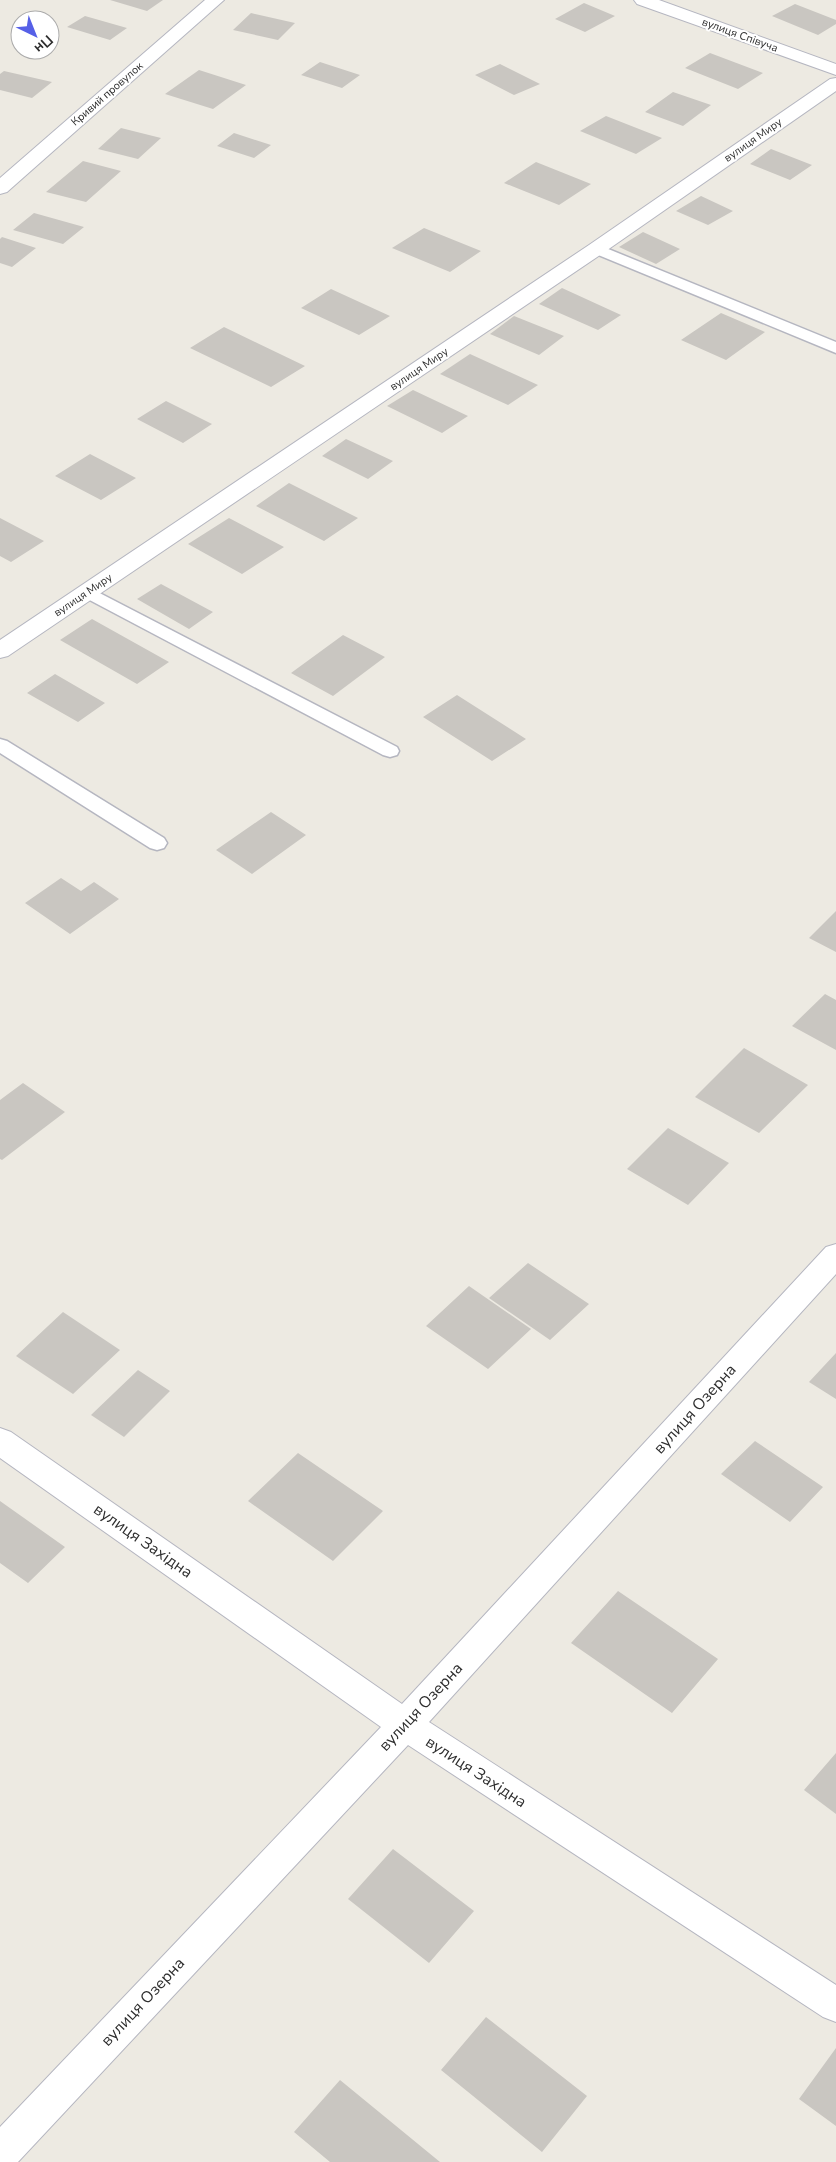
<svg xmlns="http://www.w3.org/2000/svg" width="836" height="2162" font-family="'Nunito Sans',sans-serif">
  <rect width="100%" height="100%" fill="#edeae2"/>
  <!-- building -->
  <path fill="#c9c6c1" d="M110,0H163L147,11Z
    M584,3L615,16L585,32L555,19Z
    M795,4L836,20V24L818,35L772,16Z
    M251,13L295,23L278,40L233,30Z
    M85,16L127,28L110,40L67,27Z
    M710,53L763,73L738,89L685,68Z
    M320,62L360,75L342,88L301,75Z
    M500,64L540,84L514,95L475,75Z
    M199,70L246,85L213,109L165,94Z
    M4,71L52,82L32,98L0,90V74Z
    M673,92L711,105L683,126L645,112Z
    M606,116L662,138L636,154L580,131Z
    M121,128L161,138L138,159L98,149Z
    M234,133L271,145L254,158L217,146Z
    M771,149L812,165L790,180L750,164Z
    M83,161L121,171L86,202L46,192Z
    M536,162L591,184L559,205L504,183Z
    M701,196L733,211L708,225L676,211Z
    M34,213L84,227L63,244L13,230Z
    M424,228L481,251L450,272L392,248Z
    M643,232L680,249L656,264L619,247Z
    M2,237L36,248L12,267L0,263V239Z
    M562,288L621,315L598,330L539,304Z
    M331,289L390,316L359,335L301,308Z
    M721,313L765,332L726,360L681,340Z
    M514,316L564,336L539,355L490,334Z
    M224,327L305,366L271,387L190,348Z
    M470,354L538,385L508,405L440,374Z
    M413,390L468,416L442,433L387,406Z
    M166,401L212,424L183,443L137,419Z
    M346,439L393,461L368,479L322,456Z
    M90,454L136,478L101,500L55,476Z
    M289,483L358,518L324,541L256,506Z
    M0,518L44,541L11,562L0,556Z
    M229,518L284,547L242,574L188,544Z
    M161,584L213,612L189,629L137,599Z
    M92,619L169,662L137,684L60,640Z
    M343,635L385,657L333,696L291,673Z
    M55,674L105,703L78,722L27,693Z
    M457,695L526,739L492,761L423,717Z
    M271,812L306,835L252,874L216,850Z
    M61,878L81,891L94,882L119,899L70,934L25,903Z
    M836,911V952L809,938Z
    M825,994L836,1000V1050L792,1026Z
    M744,1048L808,1085L759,1133L695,1097Z
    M23,1083L65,1112L2,1160L0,1159V1100Z
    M668,1128L729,1163L688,1205L627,1169Z
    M528,1263L589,1304L550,1340L489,1298Z
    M469,1286L531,1329L488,1369L426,1326Z
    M63,1312L120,1350L73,1394L16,1356Z
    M836,1353V1399L809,1382Z
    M138,1370L170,1391L124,1437L91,1415Z
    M755,1441L823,1487L790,1522L721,1474Z
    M298,1453L383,1511L333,1561L248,1501Z
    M0,1501L65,1547L28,1583L0,1563Z
    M618,1591L718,1659L672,1713L571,1643Z
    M836,1753V1814L804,1790Z
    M393,1849L474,1911L429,1963L348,1899Z
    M486,2017L587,2096L542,2152L441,2070Z
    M836,2048V2126L799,2099Z
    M340,2080L440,2162H330L294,2132Z"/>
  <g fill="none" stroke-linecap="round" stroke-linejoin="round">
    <!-- service casing -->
    <g stroke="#b5b6c0" stroke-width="3">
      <path id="service" d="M596,244L836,342V353L591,252L588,249L591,246Z
        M88,587L397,747L399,751L397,755L390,757L383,755L82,596L79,592L82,588Z
        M0,739L7,741L164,838L167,843L164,848L157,850L150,848L0,753Z"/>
    </g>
    <!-- minor casing -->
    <g stroke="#b5b6c0" stroke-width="2">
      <path id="minor" d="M205,0H224L7,192L0,194V178Z
        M634,0H659L836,64V75L637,4Z
        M836,78V91L603,253L8,656L0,658V640L589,245L830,79Z
        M836,1244V1274L429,1722L836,1985V2022L823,2017L408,1745L18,2162H0V2127L381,1727L0,1458V1428L11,1432L402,1704L826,1247Z"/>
    </g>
    <!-- service -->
    <use href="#service" fill="#fff" fill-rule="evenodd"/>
    <!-- minor -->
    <use href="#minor" fill="#fff" fill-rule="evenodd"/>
  </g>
  <g text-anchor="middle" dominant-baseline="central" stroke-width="4" stroke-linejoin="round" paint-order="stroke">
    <!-- far-street labels -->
    <g font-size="11" fill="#2e2e2e" stroke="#fff">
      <text transform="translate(740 35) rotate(20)">вулиця Співуча</text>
      <text transform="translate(107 94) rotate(-41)">Кривий провулок</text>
      <text transform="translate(753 140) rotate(-35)">вулиця Миру</text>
      <text transform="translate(419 369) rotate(-34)">вулиця Миру</text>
      <text transform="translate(83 595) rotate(-34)">вулиця Миру</text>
    </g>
    <!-- near-street labels -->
    <g font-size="16" fill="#2e2e2e" stroke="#fff">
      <text transform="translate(695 1409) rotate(-48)">вулиця Озерна</text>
      <text transform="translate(143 1541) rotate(35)">вулиця Західна</text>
      <text transform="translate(421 1707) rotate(-47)">вулиця Озерна</text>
      <text transform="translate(476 1772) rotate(33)">вулиця Західна</text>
      <text transform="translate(143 2002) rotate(-47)">вулиця Озерна</text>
    </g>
  </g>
  <!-- north arrow -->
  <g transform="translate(35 35) rotate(137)"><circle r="24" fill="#ffffff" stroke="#ababab"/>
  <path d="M0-4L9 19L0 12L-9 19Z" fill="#5660e7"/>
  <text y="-8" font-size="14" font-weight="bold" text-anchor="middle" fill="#2e2e2e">Пн</text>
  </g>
</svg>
